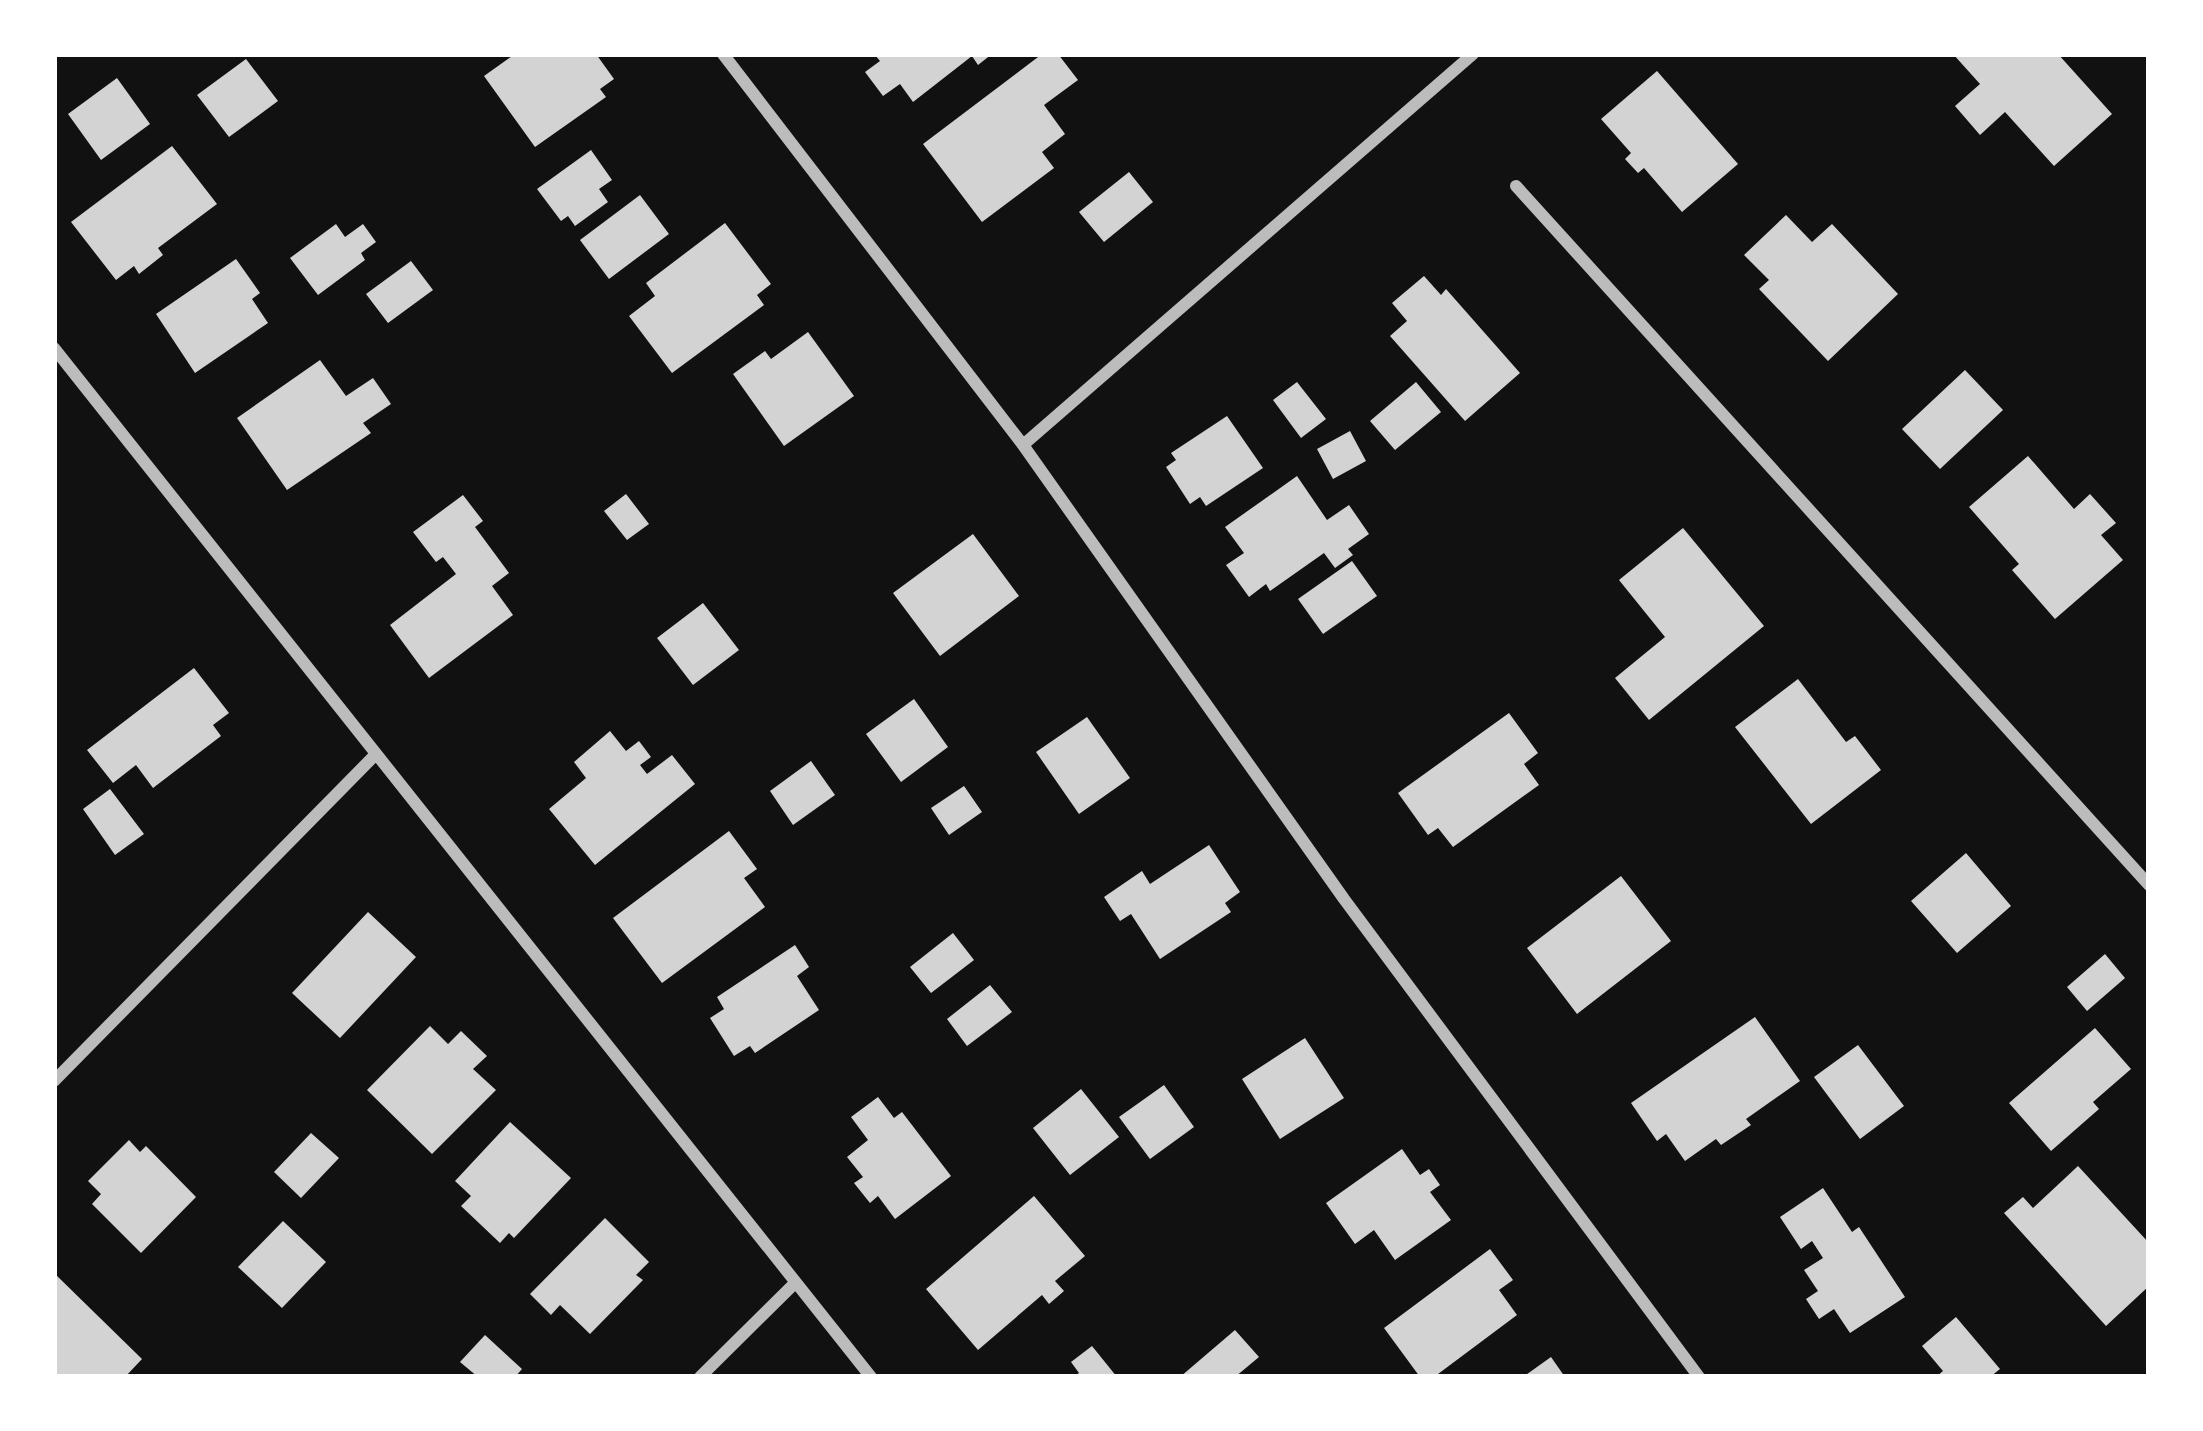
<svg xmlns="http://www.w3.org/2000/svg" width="2203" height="1431" font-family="'Crimson Pro',serif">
  <rect width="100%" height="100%" fill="#111"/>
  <!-- building -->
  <path fill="#d3d3d3" d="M515,54H596L614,79L600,89L606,97L535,147L484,76Z
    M874,54H992L978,65L972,56L913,102L900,84L883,96L865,72L880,61Z
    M1042,54H1058L1078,80L1044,105L1065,134L1042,152L1054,168L982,222L923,144Z
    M1953,54H2058L2112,114L2054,166L2005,112L1980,135L1955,106L1980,84Z
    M246,59L278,101L229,137L197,95Z
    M1657,71L1738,164L1682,212L1644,168L1638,173L1625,159L1631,153L1601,119Z
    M117,78L150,124L101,160L68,114Z
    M172,146L217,204L158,248L163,255L139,274L134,266L116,280L71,222Z
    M591,150L612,180L599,189L608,202L575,226L568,216L561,221L537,189Z
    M1129,172L1153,202L1104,242L1079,212Z
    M640,195L669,234L609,279L580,240Z
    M1786,215L1812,242L1832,224L1898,294L1828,361L1759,289L1769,280L1744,255Z
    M725,223L771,284L757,295L764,305L672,373L629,316L655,296L646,283Z
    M336,224L345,237L363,224L376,242L361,253L365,260L318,295L290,258Z
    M236,259L260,293L252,299L268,323L195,373L156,314Z
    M411,261L433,290L388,323L366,294Z
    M1424,276L1441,295L1446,289L1520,373L1465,421L1390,336L1407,321L1392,303Z
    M808,332L854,396L784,446L733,374L765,351L771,359Z
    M320,360L346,396L373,378L391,404L363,423L371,433L287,490L237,418Z
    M1965,370L2003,410L1940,469L1902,429Z
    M1297,382L1326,419L1301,438L1273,400Z
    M1416,382L1441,412L1395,450L1370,421Z
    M1227,416L1263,468L1206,506L1200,497L1190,504L1166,467L1176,460L1171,453Z
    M1350,431L1366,461L1333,479L1317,449Z
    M2028,456L2074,509L2090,494L2116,523L2101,535L2123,560L2055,619L2012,570L2019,564L1969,507Z
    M1297,476L1327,520L1349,505L1369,534L1348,549L1353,555L1335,568L1324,553L1270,591L1266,584L1249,597L1226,565L1244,553L1225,527Z
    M626,494L649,524L627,540L604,511Z
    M463,495L483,521L475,527L509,573L492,586L513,615L429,678L390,625L456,574L443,557L436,562L413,532Z
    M1683,528L1764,626L1649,720L1615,678L1665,637L1619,580Z
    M973,534L1019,596L940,656L893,593Z
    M1352,561L1377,596L1323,634L1298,599Z
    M703,603L739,650L693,685L657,638Z
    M194,668L229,713L213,725L221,736L153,788L136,765L113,783L87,750Z
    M1798,679L1846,742L1855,736L1881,770L1811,824L1735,727Z
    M914,699L948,747L901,782L866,734Z
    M1509,713L1538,753L1524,764L1539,785L1453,847L1438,828L1428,835L1398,793Z
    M1087,717L1130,778L1079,814L1036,752Z
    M610,731L626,751L639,741L651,757L640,765L647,774L672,755L695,784L595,865L549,809L586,778L574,762Z
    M811,761L835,795L793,825L770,791Z
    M964,786L982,812L949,835L931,808Z
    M110,789L144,834L115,855L83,809Z
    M729,831L757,869L744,878L765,907L662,983L613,918Z
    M1209,845L1240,892L1225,903L1231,912L1160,959L1131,914L1120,921L1104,897L1142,871L1150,884Z
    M1966,853L2011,906L1957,953L1911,901Z
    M1621,876L1671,941L1577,1014L1527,948Z
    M368,912L416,957L340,1038L292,993Z
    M953,933L974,960L931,993L910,967Z
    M795,945L809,967L797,976L819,1010L755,1053L750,1046L734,1056L710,1018L724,1009L717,997Z
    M2105,954L2125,978L2087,1011L2067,987Z
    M990,985L1012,1012L967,1046L947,1019Z
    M1755,1017L1800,1081L1746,1119L1751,1125L1721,1145L1716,1139L1685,1161L1666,1134L1657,1141L1631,1103Z
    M430,1026L448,1044L461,1031L487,1056L473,1069L496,1090L432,1154L367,1090Z
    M2095,1028L2131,1069L2093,1102L2099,1109L2051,1151L2009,1103Z
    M1305,1038L1344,1098L1280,1139L1242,1079Z
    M1858,1045L1904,1106L1860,1139L1814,1077Z
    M1164,1085L1194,1127L1150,1159L1119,1117Z
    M1081,1089L1119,1137L1070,1175L1033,1128Z
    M878,1097L894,1118L902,1112L951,1176L895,1219L878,1196L870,1203L854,1183L863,1177L847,1157L868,1140L851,1117Z
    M510,1122L571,1178L514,1238L509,1233L500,1243L461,1206L471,1196L455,1181Z
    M311,1133L339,1158L301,1198L274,1172Z
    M129,1140L140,1152L146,1146L196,1197L141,1253L92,1204L101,1194L88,1181Z
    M1402,1149L1420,1175L1429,1169L1440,1185L1430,1192L1451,1220L1395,1260L1374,1230L1355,1244L1326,1203Z
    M2078,1166L2149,1243V1286L2106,1326L2004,1213L2023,1197L2033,1208Z
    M1823,1188L1852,1232L1859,1227L1905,1297L1850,1333L1834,1309L1819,1319L1806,1299L1818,1291L1804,1270L1823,1258L1812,1241L1801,1249L1780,1217Z
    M1034,1196L1085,1256L1055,1281L1064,1291L1049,1304L1042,1295L978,1350L926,1289Z
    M605,1218L649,1262L636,1275L643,1280L590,1334L560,1305L551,1315L530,1294Z
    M283,1221L326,1262L282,1308L238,1267Z
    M1490,1249L1513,1280L1499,1290L1517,1315L1434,1377H1420L1384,1328Z
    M54,1273L142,1359L125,1377H54Z
    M1956,1317L2000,1369L1990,1377H1936L1943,1371L1922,1346Z
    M1235,1330L1259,1357L1235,1377H1180Z
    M485,1335L522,1369L515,1377H478L460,1362Z
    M1092,1346L1117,1377H1073L1079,1373L1071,1362Z
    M1551,1357L1565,1377H1523Z"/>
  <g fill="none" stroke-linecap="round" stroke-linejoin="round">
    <!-- minor -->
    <path stroke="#bcbcbc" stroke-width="12" d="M723,54L1023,445L1344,899L1699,1377
      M1516,186L2149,885
      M54,348L871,1377
      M1023,445L1473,54
      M54,1081L376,754
      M700,1377L795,1283"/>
  </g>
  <!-- border -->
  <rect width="2203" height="1431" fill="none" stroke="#ffffff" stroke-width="114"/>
</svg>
